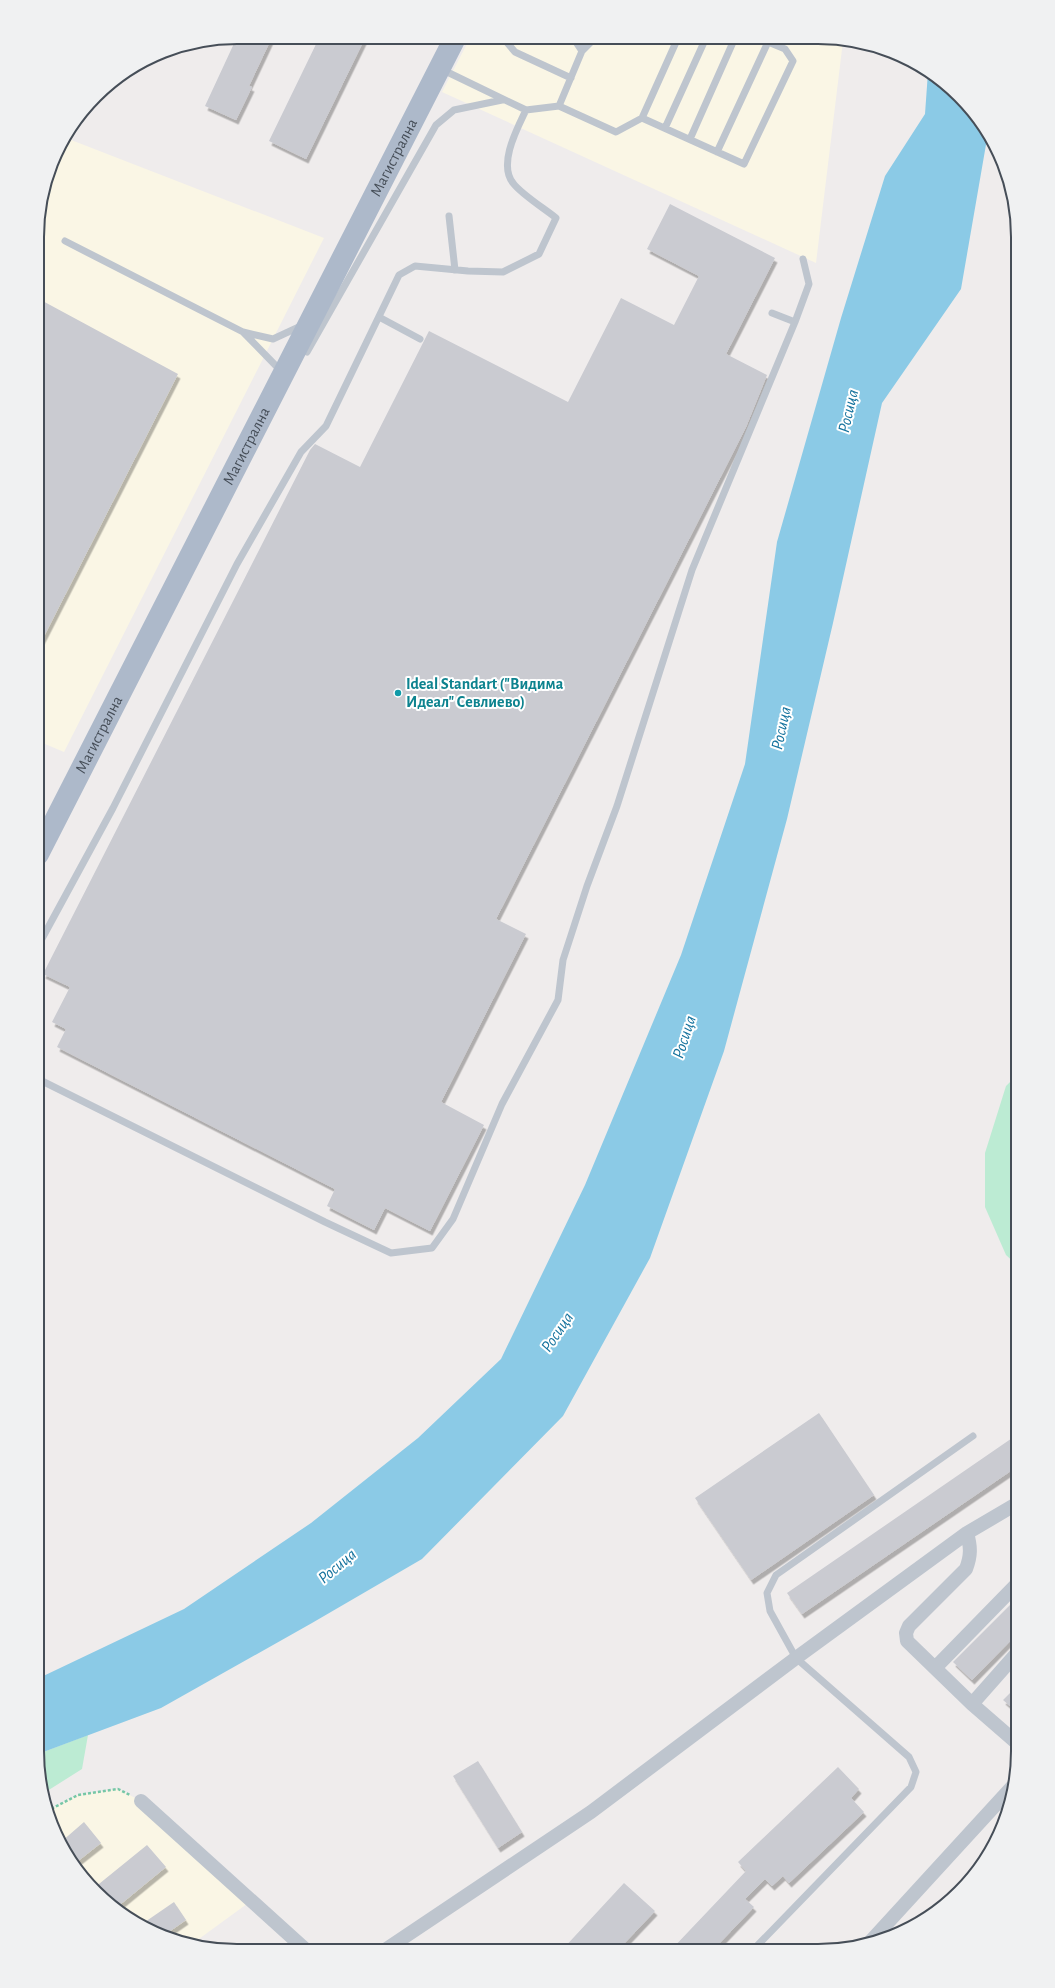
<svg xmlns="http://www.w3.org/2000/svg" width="1055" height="1988" font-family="'Alegreya Sans',sans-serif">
  <defs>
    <filter id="shadow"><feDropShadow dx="2.5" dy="4.5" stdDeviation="0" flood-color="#0004"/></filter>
  </defs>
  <rect width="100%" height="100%" fill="#efecec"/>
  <!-- commercial -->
  <path fill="#faf6e5" d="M470,38L843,41L816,263L442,92Z
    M66,138L324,238L64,752L38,741L39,211L58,149Z
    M118,1789L141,1801L251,1901L192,1944L161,1936L105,1901L71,1862L47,1811L78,1795Z"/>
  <!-- green -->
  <path fill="#bcebd3" d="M1018,1074V1266L1006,1255L985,1207V1153L1006,1086Z
    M88,1735L82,1769L44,1793L38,1754Z"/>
  <!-- water -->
  <path fill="#8bcae6" d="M928,72L950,87L984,126L988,133L961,289L882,403L833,623L787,819L724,1051L650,1258L563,1416L422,1559L312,1623L161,1708L38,1754L37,1679L184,1609L311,1523L418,1438L501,1359L585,1185L681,955L745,764L777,542L841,318L885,176L925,114Z"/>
  <!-- building -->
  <path fill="#cacbd1" filter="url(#shadow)" d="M237,37H272L249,86L252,87L236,120L205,106Z
    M319,38H365L306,159L269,141Z
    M670,204L775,258L726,354L767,375L746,427L496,919L526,934L441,1102L484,1125L430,1231L385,1208L374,1230L327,1206L335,1189L57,1047L66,1029L52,1022L70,987L43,974L310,450L315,444L360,467L429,331L568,402L621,298L674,325L699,276L647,249Z
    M39,299L178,374L38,648Z
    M819,1413L874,1495L751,1580L695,1498Z
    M1018,1434V1466L802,1614L787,1593Z
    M1018,1597V1633L972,1680L953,1662Z
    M1018,1685V1713L1003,1700Z
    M478,1761L522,1832L498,1848L453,1776Z
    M838,1767L859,1789L851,1798L864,1812L789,1883L783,1876L772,1886L765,1879L745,1899L754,1907L712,1951H670L746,1871L738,1862Z
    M84,1822L101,1843L73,1865L61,1842Z
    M147,1845L166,1867L116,1908L105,1901L94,1888Z
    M624,1883L655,1911L618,1950H562Z
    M174,1902L186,1920L163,1936L142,1924Z"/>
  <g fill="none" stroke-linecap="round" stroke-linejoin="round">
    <!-- path -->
    <path stroke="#76c7a7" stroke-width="2.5" stroke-dasharray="3 2" stroke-linecap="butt" d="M47,1811L78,1795L118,1789L130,1795"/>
    <!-- lane -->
    <path stroke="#bec5ce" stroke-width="7" d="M504,39L515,52L571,78
      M574,39L582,51
      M441,69L526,110L559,106L616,132L642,118L677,40
      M559,106L582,51L594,39
      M642,118L744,164L793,61L785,49L763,40
      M665,128L705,40
      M690,139L734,40
      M717,152L768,42
      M449,216L455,270
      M65,241L243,332L273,339L301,326
      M772,313L795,322
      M379,317L420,339
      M243,332L281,371
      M307,352L436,125L454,110L502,100
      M38,946L113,808L237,564L301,452L326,426L399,275L415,266L468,271L503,272L539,254L556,218C545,209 521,194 513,183C498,164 517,129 526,110
      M38,1079L325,1222L391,1253L432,1248L453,1219L502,1104L558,1000L563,960L587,886L617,806L692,570L795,322L809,284L803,259
      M752,1951L911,1787L916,1772L909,1757L796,1658L770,1611L767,1593L776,1575L973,1436"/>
    <!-- street -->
    <path stroke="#bec5ce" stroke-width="14" d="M967,1533C971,1547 971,1556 966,1569L909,1626L906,1633L907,1641L972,1704L1018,1744
      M935,1668L1018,1583
      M972,1704L1018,1652
      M141,1801L306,1950
      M870,1942L1012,1787
      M385,1950L591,1812L796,1658L967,1533L1018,1503"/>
    <!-- primary -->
    <path stroke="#adb9ca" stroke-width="22" id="s1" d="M38,854L455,38"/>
  </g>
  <!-- markers -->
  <circle fill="#0f9aa8" stroke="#fff" stroke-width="1.5" cx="398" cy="693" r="4"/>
  <g text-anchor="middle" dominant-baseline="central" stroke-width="4" stroke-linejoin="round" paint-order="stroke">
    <!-- street labels -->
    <g font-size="16" fill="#464e58" stroke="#fff">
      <text stroke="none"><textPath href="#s1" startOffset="782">Магистрална</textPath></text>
      <text stroke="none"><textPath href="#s1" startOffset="458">Магистрална</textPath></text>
      <text stroke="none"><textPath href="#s1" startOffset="134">Магистрална</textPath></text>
    </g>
    <!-- culture labels -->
    <g font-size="16" font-weight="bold" fill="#0d838f" stroke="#fff" text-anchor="start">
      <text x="406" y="684">Ideal Standart ("Видима<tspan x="406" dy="18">Идеал" Севлиево)</tspan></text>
    </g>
    <!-- water labels -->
    <g font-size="17" font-style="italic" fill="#14729d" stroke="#fff">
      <text transform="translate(848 411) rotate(-77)">Росица</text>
      <text transform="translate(781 728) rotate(-78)">Росица</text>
      <text transform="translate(684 1037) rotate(-72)">Росица</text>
      <text transform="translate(557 1332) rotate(-56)">Росица</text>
      <text transform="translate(337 1566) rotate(-40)">Росица</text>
    </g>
  </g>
  <!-- crop -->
  <path d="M0 0H1055V1988H0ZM237 44H818A193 193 0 0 1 1011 237V1751A193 193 0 0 1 818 1944H237A193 193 0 0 1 44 1751V237A193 193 0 0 1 237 44Z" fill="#f0f1f2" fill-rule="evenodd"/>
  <path fill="none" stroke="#464e58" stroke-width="2" d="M237 44H818A193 193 0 0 1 1011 237V1751A193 193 0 0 1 818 1944H237A193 193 0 0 1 44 1751V237A193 193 0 0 1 237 44Z"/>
</svg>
